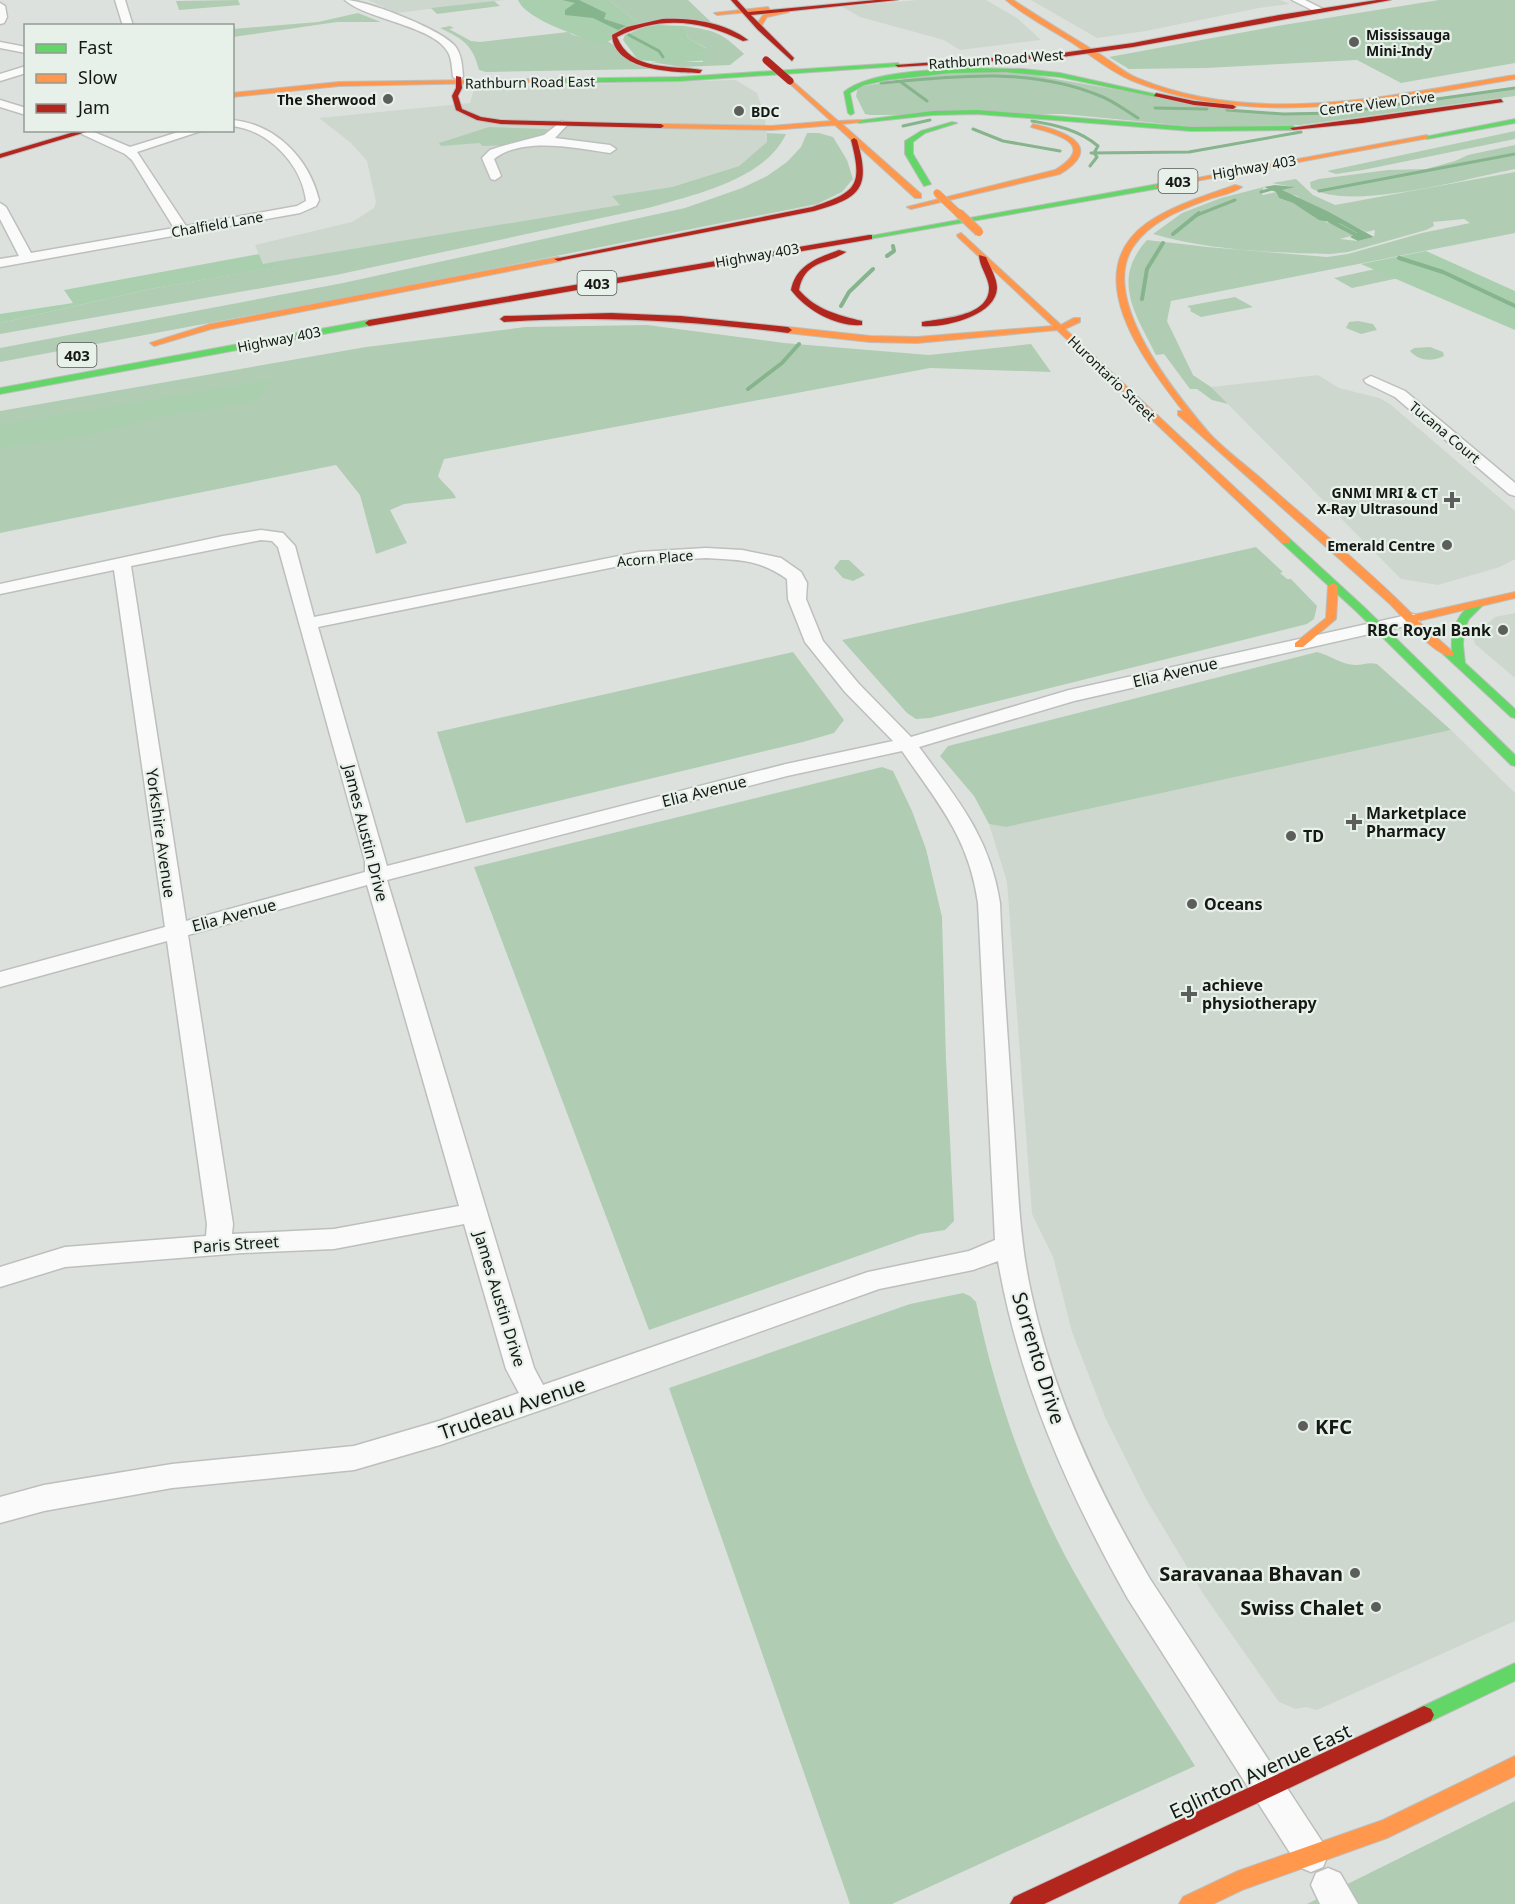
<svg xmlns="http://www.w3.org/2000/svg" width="1515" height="1904" font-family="'Noto Sans',sans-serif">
  <rect width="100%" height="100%" fill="#dde1dd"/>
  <!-- built -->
  <path fill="#cdd7ce" d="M368,0H505L397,13Z
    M917,0H986L1017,18L1041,40L960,50L944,40L860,17L843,7Z
    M1031,0H1280L1290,4L1259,8L1146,31L1097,38Z
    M736,80L757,93L764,113L767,133V142L739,166L672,187L613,196L621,205L263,264L255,245L352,222L374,208L376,202L367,161L351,143L319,118L470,103L474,89L480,87Z
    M1318,375L1339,388L1379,398L1390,404L1515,511V559L1500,567L1438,585L1401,579L1211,387Z
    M1515,613V678L1475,644L1473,636L1495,617Z
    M1451,730L1515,793V1621L1317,1710L1306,1707L1296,1709L1279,1702L1204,1595L1146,1499L1105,1417L1072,1332L1053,1257L1032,1214L1007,882L989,824L1006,827Z"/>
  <!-- green -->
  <path fill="#b0cdb3" d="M238,0L240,5L179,10L176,1Z
    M609,0H688L712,23H639Z
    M1439,0H1515V63L1401,83L1357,60L1206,68L1129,69L1109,57L1277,26Z
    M494,1L500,6L437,14L431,8Z
    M358,13L381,22H337L233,37V29L318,22Z
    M450,26L454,28L449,29L471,41L480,42L568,32L573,35L609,42L650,69L486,72L479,70C473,45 463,39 440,28Z
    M685,26C716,31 721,32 744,54L730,65L682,67L650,62H703L700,54L706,48L688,38Z
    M1016,72L1232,110C1266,113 1300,115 1333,113C1394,109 1455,96 1515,87V96L1301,125L1198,127L1063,114L870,115L865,114L856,96L858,87L941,73Z
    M489,127L546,129L552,131C531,145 506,145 482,146L480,143L441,146L439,143Z
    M1515,131V139L1363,170L1336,174L1327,171Z
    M767,133L786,134C765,180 693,195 648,208L336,275L0,334V323L150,289L276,267L273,262L620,205L612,196L672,187L739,166L767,142Z
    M807,133H819L833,137L847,160L853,179L842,192L817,204L365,294L0,362V348L343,283L685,208L742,188L767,176L787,162L801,147Z
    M1515,145V169C1469,178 1349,212 1311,188L1310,182L1319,179L1388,170L1426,169L1455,161L1468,155Z
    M1515,172V233L1171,301L1167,321L1193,375L1211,387L1228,404L1212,400L1197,389H1190L1164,354L1156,355C1135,313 1111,280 1147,240L1208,247L1327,257L1348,254L1422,233L1470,223L1464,219L1433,222L1434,226L1426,230L1348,252L1330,254C1274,253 1207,250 1153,234L1182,213L1221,198L1264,187L1261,193L1263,195L1276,192L1279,198L1293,203L1328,223L1341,224L1358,234L1340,239L1358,241L1374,237L1375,230L1366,232L1303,201L1297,196L1283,193L1282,190L1292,187L1272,183L1296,179L1313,195L1335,205Z
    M1380,268L1399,278L1352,288L1334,278Z
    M1235,297L1253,307L1201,317L1190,311L1191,309L1187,306Z
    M1358,321L1373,324L1377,330L1361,334L1346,328L1349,322Z
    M647,325L784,343L929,355L1031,344L1051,372L930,368L444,459L438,476C444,485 452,489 456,498L404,504L390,510L407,543L376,554L360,495L336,465L0,533V411L366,347L525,327Z
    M1430,347L1443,352L1444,356C1433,362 1418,361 1410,351L1414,348Z
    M1256,547L1283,572L1280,573L1287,579H1291L1317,606L1314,619L1307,624L930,718L916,719L907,713L842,640Z
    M840,560H849L865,575L853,581L843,578L834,568Z
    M793,652L844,720L834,733L803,742L466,823L437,732Z
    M1317,652C1330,655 1342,665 1356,665C1364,665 1368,662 1377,664L1451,730L1006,827L989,824L974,796L940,756L948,746Z
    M882,767L893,771L912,811L926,849L942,917L946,1059L954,1221L945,1230L920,1234L649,1330L474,867Z
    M963,1293L970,1296L976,1302C996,1399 1031,1499 1082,1586C1117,1647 1158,1706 1195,1766L892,1904H850L669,1388L910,1304Z
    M1515,1801V1904H1307Z"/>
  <!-- forest -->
  <path fill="#aacfae" d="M518,0H609L639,23L604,44C583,38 526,20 518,0Z
    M658,25L685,26L688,38L707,49L700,54L708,57L709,60L672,63L638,60L623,40L625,35L645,27Z
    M1426,251L1515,291V330L1361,264Z
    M259,254L263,264L273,262L277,267L150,289L0,323V314L73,303L64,290Z
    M271,380L258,398L251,402L151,418L94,434L0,448V425Z"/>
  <!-- water -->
  <path fill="#86b48c" d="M562,0H579L606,13L604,19L626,26L618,30L593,18L565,15V10L575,3Z
    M1275,185L1295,187L1282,190L1329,212L1374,237L1358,241L1350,237L1357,233L1341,224L1319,220L1293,203L1279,198L1276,192L1264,187Z"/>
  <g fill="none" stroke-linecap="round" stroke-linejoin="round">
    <!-- stream-far1 -->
    <path stroke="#86b48c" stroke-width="3" d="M629,35L659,51L663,57
      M901,82L927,101
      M881,83C953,76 1030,67 1098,95C1112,100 1125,110 1138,118
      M1155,108L1207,109
      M1227,110L1283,114L1337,113L1515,88
      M1032,121C1056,125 1079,130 1098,146L1094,153L1097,157L1090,166
      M903,126L930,120
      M973,129L1003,141L1060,151
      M1091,153L1189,152L1301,132
      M1319,191L1515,154
      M1261,192L1272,189
      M1197,215L1235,200"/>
    <!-- stream -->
    <path stroke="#86b48c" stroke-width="4" d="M1330,221L1360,237
      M1173,234L1199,213
      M887,256L894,251L893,246
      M1399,258L1443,272L1515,306
      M1142,299L1147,269L1163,243
      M841,306L849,292L873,269
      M748,389L782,363L799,344"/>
    <!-- street casing -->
    <g stroke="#bdbfbd" stroke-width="3">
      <path id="street" d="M115,0H125L133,26H123Z
        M345,0C366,0 441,29 455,46C462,55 462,66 463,77L458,80L453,77C452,69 452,61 449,54C437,26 367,20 345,0Z
        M1292,0H1305L1325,10L1316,12Z
        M0,3L5,6L7,17L4,23L0,24Z
        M0,42L26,47V53L0,48Z
        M26,66V73L0,81V74Z
        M0,100L26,108V115L0,107Z
        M232,120C276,124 309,159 319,200L316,206L300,213L0,267V259L19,256L0,219V203L6,207L31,253L174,228L132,160L125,154L73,130H89L130,147L185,130H204L137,152L186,226L297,206L306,201C302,165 269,130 232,126Z
        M562,121L568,124L555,138L610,145L616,149L610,153C577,148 522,136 494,159L501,176L495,180L491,179L482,158L490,150L499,147L544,135Z
        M1371,376L1405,391L1515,483V496L1509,494L1395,397L1366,383L1364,380Z
        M261,530L283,533L295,546L314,617L639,552L706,548L742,550L781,558L801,572L807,583L806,599L823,641L859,684L911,737L1069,690L1412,614L1418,615L1421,619L1418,623L1074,701L919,747C957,799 990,837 1000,903C1003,979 1009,1054 1014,1129C1018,1184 1019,1238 1031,1292C1053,1394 1097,1489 1150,1579L1323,1843L1328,1855L1323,1867L1311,1872L1299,1867L1128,1599C1068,1492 1019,1382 998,1261L973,1270L879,1289L547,1408L440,1445L354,1470L172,1488L44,1511L0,1523V1497L44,1485L172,1464L354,1446L439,1421L519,1393L506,1369L464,1224L334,1249L242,1253L65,1267L0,1287V1267L65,1247L206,1236L207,1224L167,941L0,987V972L165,927L114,570L0,594V584L223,536ZM261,540L272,541L278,547L365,861V872L186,921L131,566ZM706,558C739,560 759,559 787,579L788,599L805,642L845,692L893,741L786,764L387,866L318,627L639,562ZM902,751C938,803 969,838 978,903L995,1240L969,1251L868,1272L543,1385L534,1368L387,880L787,776ZM367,885L459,1206L334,1229L232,1234L233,1224L188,935Z
        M1328,1868L1340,1873L1358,1904H1320L1311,1885L1316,1873Z"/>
    </g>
    <!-- fast casing -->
    <g stroke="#bdbfbd" stroke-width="2">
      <path id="fast" d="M898,63L900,66L680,81L539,83L536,81L539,79L680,77Z
        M968,68L1023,69L1060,73L1159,95L1156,97L1060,77L1005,72L950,73L887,80L864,85L850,93L854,113L851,115L848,113L844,92C869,71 935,70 968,68Z
        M977,110L1191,127L1293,126L1296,128L1293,130L1191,131L977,114L933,115L859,123L856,121L933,111Z
        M1515,119V123L1427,139L1424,137Z
        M952,122L957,123L925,133L913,142V154L931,184L924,186L905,154V141L921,131Z
        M1158,184H1161V188L869,239L865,237Z
        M369,320L372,321V325L0,394V388Z
        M1286,538L1290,539L1365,608L1515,755V766L1511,765L1357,612L1282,543V539Z
        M1479,601L1484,604L1469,619L1464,630L1463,644L1465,663L1515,709V718L1511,717L1443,654L1445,652H1452C1450,631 1458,609 1479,601Z
        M1515,1663V1681L1431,1721L1424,1724L1417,1721L1414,1715L1417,1709Z"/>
    </g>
    <!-- slow casing -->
    <g stroke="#bdbfbd" stroke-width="2">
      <path id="slow" d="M1006,0H1013C1041,18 1070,36 1098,53C1111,61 1123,72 1137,78C1257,128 1392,95 1515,75V79C1389,100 1256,130 1133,81C1111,72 1091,55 1071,42C1050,29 1025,16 1006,0Z
        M768,7L770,10L717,15L714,13Z
        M787,9L789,12L767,17L760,28L755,27L763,15Z
        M539,79L541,82L339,86L232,97V93L339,82Z
        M790,79L838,121L861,120V122L842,124L921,194V198H915L835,125L771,130L661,128L658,126L661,124L771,126L831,121L788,82Z
        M1033,124C1064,131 1106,146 1060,174L911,209L907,207L1055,170C1097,145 1058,134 1031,127Z
        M1427,135L1429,138L1158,188L1154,186Z
        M1235,185L1242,187C1234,193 1222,195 1212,198C1183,209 1151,220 1133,247C1098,300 1177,395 1210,434C1226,451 1247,466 1265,482C1314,526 1367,568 1413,615L1515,592V598L1418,621L1453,652V656C1437,659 1402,616 1390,604L1178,415V411H1183C1146,363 1076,274 1147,223C1173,205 1205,196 1235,185Z
        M961,233L1061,325L1074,318H1080V322L1065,329L1290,539V543H1282L1057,330L917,343L870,342L788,333L784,330L788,327L870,336L917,337L1053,326L958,237L957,235Z
        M558,257L562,259L561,261L211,329L154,346L150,343L210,324Z
        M1333,583L1338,586L1336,619L1303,647H1295V643L1326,618L1328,586Z
        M1515,1756V1776L1387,1838L1242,1890L1213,1904H1179L1183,1897L1238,1871L1383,1820Z"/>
    </g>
    <!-- jam casing -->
    <g stroke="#bdbfbd" stroke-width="2">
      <path id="jam" d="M731,0H737L748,12L876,0H898L751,15L794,58L792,61L758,30Z
        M1377,0H1391L1133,47L1062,57L898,67L895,65L1062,53L1133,43L1279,15Z
        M662,19C691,18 724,22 748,40L743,41C702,20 659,15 617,37C631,72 672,65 702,70L700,73C673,72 614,71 612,35L627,27Z
        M456,76L461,77L462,88L458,96L462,109L481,117L501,120L661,124L664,126L661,128L501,124L477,120L456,110L452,96L456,88Z
        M1156,93L1194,101L1233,105L1236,107L1233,109L1194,105L1154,96Z
        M1501,99L1503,102L1362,123L1293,130L1290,128Z
        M81,130H93L0,158V154Z
        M854,138L857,140C871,188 861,198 814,211L558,261L554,259L812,207C857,192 863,186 851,140Z
        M869,235H872V239L369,326L365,323L369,320Z
        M839,250L846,252C826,265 805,260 799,290C816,310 838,315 862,321V325C836,327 806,310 791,290C796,265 817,258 839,250Z
        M979,255L986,257C990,267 997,278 997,288C996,316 944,328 922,326V322C942,318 990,317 989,287C988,276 979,266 979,255Z
        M611,313L681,316L788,327L792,330L788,333C693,321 600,315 504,322L500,319L504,316Z
        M1424,1706L1431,1709L1434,1715L1431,1721L1044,1904H1010L1014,1897Z"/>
    </g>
    <!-- street -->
    <use href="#street" fill="#fafafa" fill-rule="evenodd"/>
    <!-- fast -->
    <use href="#fast" fill="#63d668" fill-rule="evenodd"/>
    <!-- slow -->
    <use href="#slow" fill="#ff974d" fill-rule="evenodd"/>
    <!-- jam -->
    <use href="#jam" fill="#b3261e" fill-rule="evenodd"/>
    <!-- slow-bridge-far1 casing -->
    <g stroke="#bbbebb" stroke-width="8" stroke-linecap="butt">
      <path id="slow-bridge-far1" d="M937,193L960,215"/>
    </g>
    <!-- slow-bridge casing -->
    <g stroke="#bbbebb" stroke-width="10" stroke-linecap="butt">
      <path id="slow-bridge" d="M959,213L979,232"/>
    </g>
    <!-- jam-bridge casing -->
    <g stroke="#bbbebb" stroke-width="8" stroke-linecap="butt">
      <path id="jam-bridge" d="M766,60L790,81"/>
    </g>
    <!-- slow-bridge-far1 -->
    <use href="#slow-bridge-far1" stroke="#ff974d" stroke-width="7"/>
    <!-- slow-bridge -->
    <use href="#slow-bridge" stroke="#ff974d" stroke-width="8"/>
    <!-- jam-bridge -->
    <use href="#jam-bridge" stroke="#b3261e" stroke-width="7"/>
  </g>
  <!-- markers -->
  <g fill="#5b5e5b" stroke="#e8f1e9" stroke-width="2">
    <circle cx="1354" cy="42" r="6"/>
    <circle cx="388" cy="99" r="6"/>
    <circle cx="739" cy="111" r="6"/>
    <path d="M1449 491h6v6h6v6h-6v6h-6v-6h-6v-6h6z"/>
    <circle cx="1447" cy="545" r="6"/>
    <circle cx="1503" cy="630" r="6"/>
    <path d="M1351 813h6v6h6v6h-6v6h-6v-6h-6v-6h6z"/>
    <circle cx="1291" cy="836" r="6"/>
    <circle cx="1192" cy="904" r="6"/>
    <path d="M1186 985h6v6h6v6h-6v6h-6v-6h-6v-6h6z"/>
    <circle cx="1303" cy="1426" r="6"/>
    <circle cx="1355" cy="1573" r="6"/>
    <circle cx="1376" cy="1607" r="6"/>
  </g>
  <g text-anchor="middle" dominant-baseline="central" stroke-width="4.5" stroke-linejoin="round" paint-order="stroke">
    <!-- far-poi labels -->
    <g font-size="14" font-weight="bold" fill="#151815" stroke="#e8f1e9" text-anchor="end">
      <text x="1366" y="34" text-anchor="start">Mississauga<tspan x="1366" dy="16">Mini-Indy</tspan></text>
      <text x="376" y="99">The Sherwood</text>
      <text x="751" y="111" text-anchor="start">BDC</text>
      <text x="1438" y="492">GNMI MRI &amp; CT<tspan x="1438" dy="16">X-Ray Ultrasound</tspan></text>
      <text x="1435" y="545">Emerald Centre</text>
    </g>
    <!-- far-street labels -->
    <g font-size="14" fill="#151815" stroke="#e8f1e9">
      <text transform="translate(996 59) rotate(-4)">Rathburn Road West</text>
      <text transform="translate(530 82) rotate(-1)">Rathburn Road East</text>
      <text transform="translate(1377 103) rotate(-7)">Centre View Drive</text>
      <text transform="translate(1254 167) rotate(-10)">Highway 403</text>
      <text transform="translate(217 224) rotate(-10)">Chalfield Lane</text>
      <text transform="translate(757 255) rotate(-10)">Highway 403</text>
      <text transform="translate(279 339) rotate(-11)">Highway 403</text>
      <text transform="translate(1112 378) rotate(44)">Hurontario Street</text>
      <text transform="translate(1445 432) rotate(40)">Tucana Court</text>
      <text transform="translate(655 558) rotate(-5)">Acorn Place</text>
    </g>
    <!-- shield labels -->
    <g fill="#e8f1e9" stroke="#545955" stroke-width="1.5">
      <rect x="1158.5" y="169" width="39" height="24" rx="4.5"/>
      <rect x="577.5" y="271" width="39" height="24" rx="4.5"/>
      <rect x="57.5" y="343" width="39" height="24" rx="4.5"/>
    </g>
    <g font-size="15" font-weight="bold" fill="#151815">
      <text x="1178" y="181">403</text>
      <text x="597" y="283">403</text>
      <text x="77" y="355">403</text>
    </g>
    <!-- poi labels -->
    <g font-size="16" font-weight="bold" fill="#151815" stroke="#e8f1e9" text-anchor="start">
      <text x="1491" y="630" text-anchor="end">RBC Royal Bank</text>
      <text x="1366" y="813">Marketplace<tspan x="1366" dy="18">Pharmacy</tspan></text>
      <text x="1303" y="836">TD</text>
      <text x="1204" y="904">Oceans</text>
      <text x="1202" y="985">achieve<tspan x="1202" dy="18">physiotherapy</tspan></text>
    </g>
    <!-- street labels -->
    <g font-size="16" fill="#151815" stroke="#e8f1e9">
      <text transform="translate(1175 672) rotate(-13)">Elia Avenue</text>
      <text transform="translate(704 791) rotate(-14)">Elia Avenue</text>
      <text transform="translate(161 833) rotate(82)">Yorkshire Avenue</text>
      <text transform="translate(366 833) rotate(76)">James Austin Drive</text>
      <text transform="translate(234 915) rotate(-15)">Elia Avenue</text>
      <text transform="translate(236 1244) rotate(-4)">Paris Street</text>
      <text transform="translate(500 1299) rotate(73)">James Austin Drive</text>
    </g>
    <!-- near-street labels -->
    <g font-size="20" fill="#151815" stroke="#e8f1e9">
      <text transform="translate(1039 1358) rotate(73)">Sorrento Drive</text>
      <text transform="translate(512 1408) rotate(-19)">Trudeau Avenue</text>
      <text transform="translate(1260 1771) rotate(-25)">Eglinton Avenue East</text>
    </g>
    <!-- near-poi labels -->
    <g font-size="20" font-weight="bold" fill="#151815" stroke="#e8f1e9" text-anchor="end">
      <text x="1315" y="1426" text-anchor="start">KFC</text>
      <text x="1343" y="1573">Saravanaa Bhavan</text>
      <text x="1364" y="1607">Swiss Chalet</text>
    </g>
  </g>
  <!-- legend -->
  <rect x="24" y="24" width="210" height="108" fill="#e8f1e9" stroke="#949a94" stroke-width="1.5"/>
  <rect x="36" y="44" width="30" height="9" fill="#63d668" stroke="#949a94" stroke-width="1.5"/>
  <text x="78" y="54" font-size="18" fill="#151815">Fast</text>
  <rect x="36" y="74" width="30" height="9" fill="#ff974d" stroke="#949a94" stroke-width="1.5"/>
  <text x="78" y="84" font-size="18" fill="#151815">Slow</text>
  <rect x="36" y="104" width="30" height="9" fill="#b3261e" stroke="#949a94" stroke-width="1.5"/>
  <text x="78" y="114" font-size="18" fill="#151815">Jam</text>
</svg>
